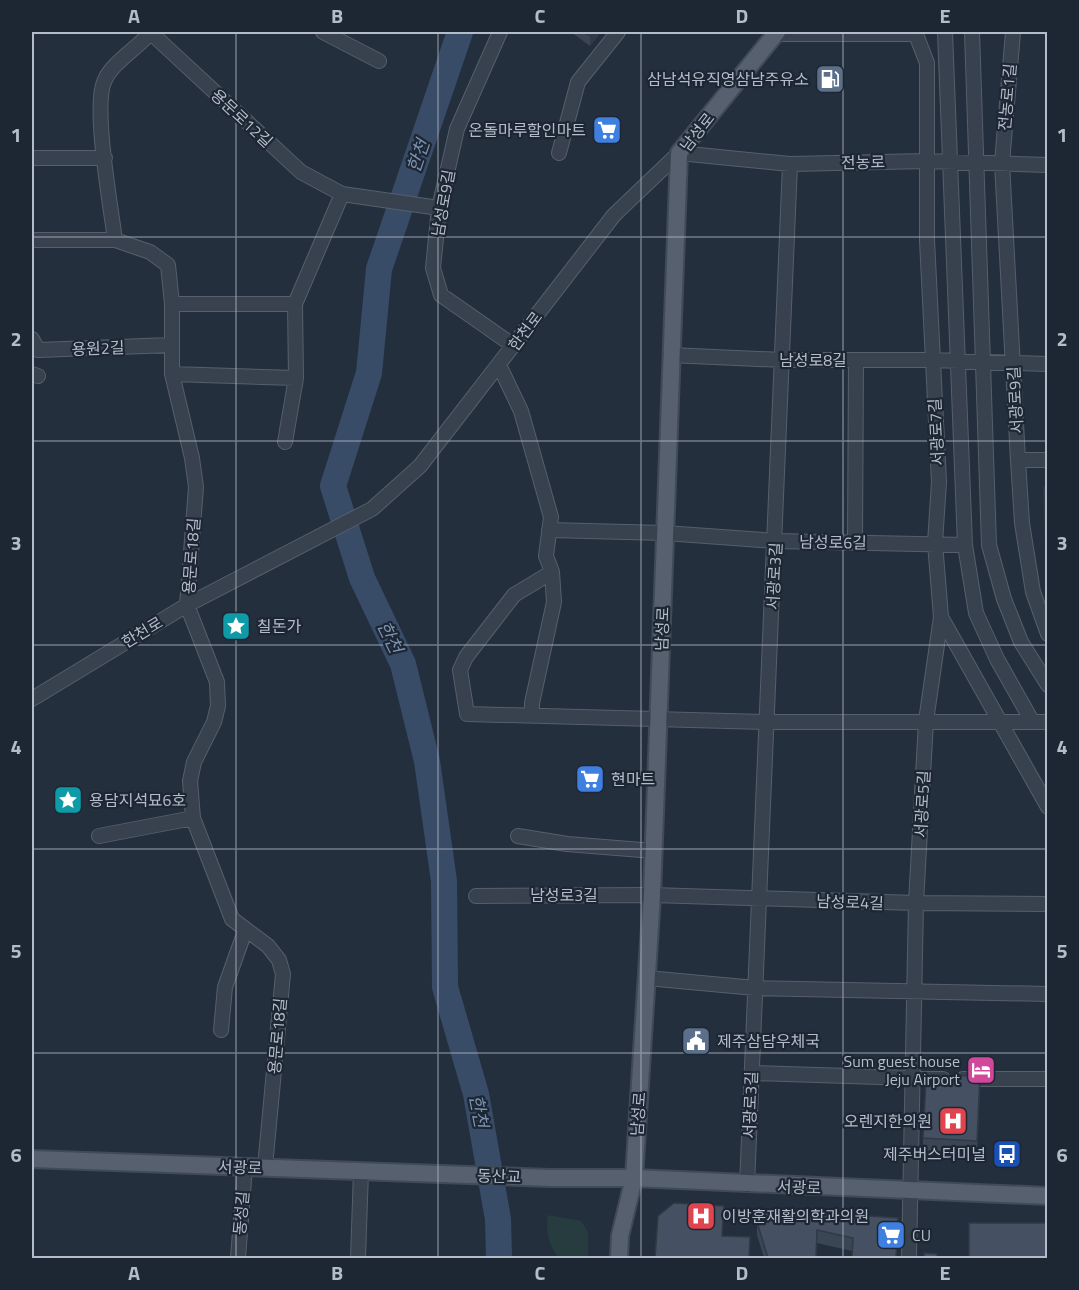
<svg xmlns="http://www.w3.org/2000/svg" width="1079" height="1290" font-family="'Titillium Web','Noto Sans KR',sans-serif">
  <rect width="100%" height="100%" fill="#242f3e"/>
  <!-- green -->
  <path fill="#263c3f" d="M548,1215L581,1221L588,1232V1258H559C549,1246 545,1232 548,1215Z"/>
  <g fill="none" stroke-linecap="round" stroke-linejoin="round">
    <!-- river -->
    <path stroke="#394c67" stroke-width="26" d="M460,32L379,269L369,373L333,486L362,578L403,664L427,761L444,881L445,987L476,1094L498,1219L499,1258"/>
    <!-- minor casing -->
    <g stroke="#565f6c" stroke-width="16">
      <path id="minor" d="M150,32L301,172L342,194L439,208
        M151,32C138,48 111,63 104,82C93,108 111,208 115,240L150,252L168,265L172,304V374L192,458L196,487L187,605L217,682L218,706L214,722L194,762L190,781L193,818L232,919L268,946L279,960L283,974L265,1167
        M323,32L379,61
        M500,32L457,129L439,208L433,268L441,295L514,346
        M915,32L927,63V240L939,482L935,543L941,617L1048,807
        M945,32L965,545L976,613L997,659L1032,721
        M972,32L989,545L1004,599L1021,642L1048,685
        M1013,32L1002,163L1018,460L1022,523L1033,592L1048,634
        M774,34H915
        M559,153L578,82L618,32
        M32,158H105
        M32,240H115
        M172,304H295
        M32,339L38,350L171,345
        M670,355L782,360H932L1048,364
        M499,365L521,411L551,517L546,556L552,572L554,602L532,703V715
        M32,374L38,376
        M172,374L296,378
        M285,442L296,378L295,304L342,194
        M1018,460H1048
        M549,530L665,533L776,541L965,545
        M855,542L856,360
        M552,572L514,595L466,657L460,670L467,714L766,722H1048
        M32,699L187,605L372,509L420,466L614,215L679,153L790,164L926,161L1048,165
        M99,836L193,818
        M518,836L567,844L654,851
        M476,896L652,895L916,903L1048,904
        M647,978L755,988L1048,994
        M221,1030L225,987L245,931
        M752,1073L943,1079
        M963,1079H1048
        M747,1185C761,844 776,504 790,164
        M238,1258L245,1167
        M358,1258L361,1171
        M909,1258L916,903L926,721L941,617"/>
    </g>
    <!-- major casing -->
    <g stroke="#414a57" stroke-width="20">
      <path id="major" d="M32,1159L550,1178H634L1048,1196
        M619,1258L620,1236L634,1178L652,895L679,153L777,32"/>
    </g>
    <!-- minor -->
    <use href="#minor" stroke="#38414e" stroke-width="14"/>
    <!-- major -->
    <use href="#major" stroke="#56606e" stroke-width="16"/>
  </g>
  <!-- wall -->
  <path fill="#3b4654" fill-rule="evenodd" d="M571,32H601L590,46Z
    M1044,487H1047V603Z
    M980,1089L977,1154L923,1150V1138Z
    M757,1209L898,1230L896,1258H764L757,1235ZM817,1243L852,1251V1258H816Z"/>
  <!-- shaded-wall -->
  <path fill="#303945" d="M593,32H601L590,46V36Z"/>
  <!-- building -->
  <path fill="#455162" stroke="#303945" stroke-width="1.5" fill-rule="evenodd" d="M583,32H593L590,36Z
    M1044,487H1047V591Z
    M932,1075L980,1076L977,1141L923,1138L926,1080Z
    M674,1203L724,1206L722,1236L750,1237L749,1258H655L658,1216Z
    M757,1209L827,1213V1211L841,1214L898,1218L896,1258H768L757,1222ZM817,1230L853,1238L852,1258H816Z
    M969,1223H1047V1258H969Z
    M924,1253L937,1254V1258H924Z"/>
  <!-- grid -->
  <path fill="none" stroke="#b4bcc9" stroke-width="1.5" stroke-opacity="0.55" d="M236,32V1258M438,32V1258M641,32V1258M843,32V1258M32,237H1048M32,441H1048M32,645H1048M32,849H1048M32,1053H1048"/>
  <!-- icons -->
  <defs>
    <g id="fuel-square" transform="scale(1.5)"><rect x="-9" y="-9" width="18" height="18" rx="4" fill="#5c6f8a" stroke="#1d2633"/><path d="M-5.5-6h7V0h2V4h1.3V-2.5L3-4.5l.8-.8L6-3V5H2.5V1h-1V6h-7ZM-4.2-4.7v3.2H.2V-4.7Z" fill="#fff"/></g>
    <g id="supermarket-square" transform="scale(1.5)"><rect x="-9" y="-9" width="18" height="18" rx="4" fill="#3f7fe0" stroke="#1d2633"/><path d="M-6-5.5h2.5l.6 2H6L4.5 2H-2.5L-4.4-4H-6ZM-1.5 3.2a1.3 1.3 0 1 0 .1 0ZM3 3.2a1.3 1.3 0 1 0 .1 0Z" fill="#fff"/></g>
    <g id="sight-square" transform="scale(1.5)"><rect x="-9" y="-9" width="18" height="18" rx="4" fill="#0f9aa8" stroke="#1d2633"/><path d="M0-6L1.8-2.2L6-1.7L2.9 1.2L3.7 5.4L0 3.3L-3.7 5.4L-2.9 1.2L-6-1.7L-1.8-2.2Z" fill="#fff"/></g>
    <g id="civic-square" transform="scale(1.5)"><rect x="-9" y="-9" width="18" height="18" rx="4" fill="#5c6f8a" stroke="#1d2633"/><path d="M-.6-6.5H3V-4.5H.6V-3L4-1V1h2V6H-6V1h2V-1L-.6-3ZM-1.2 2.5V6h2.4V2.5Z" fill="#fff"/></g>
    <g id="hotel-square" transform="scale(1.5)"><rect x="-9" y="-9" width="18" height="18" rx="4" fill="#d1479c" stroke="#1d2633"/><path d="M-6-4.5h1.5V1H6V5H4.5V3h-9V5H-6ZM-4 0a1.8 1.8 0 1 1 3.6 0ZM.5 0V-2.5h3Q6-2.5 6 0Z" fill="#fff"/></g>
    <g id="hospital-square" transform="scale(1.5)"><rect x="-9" y="-9" width="18" height="18" rx="4" fill="#e0444e" stroke="#1d2633"/><path d="M-5-5h3v3.5h4V-5h3V5h-3V1.5h-4V5h-3Z" fill="#fff"/></g>
    <g id="bus-square" transform="scale(1.5)"><rect x="-9" y="-9" width="18" height="18" rx="4" fill="#1a4fb4" stroke="#1d2633"/><path d="M-5-6H5V4H4V6H2V4H-2V6H-4V4H-5ZM-3.5-4V0h7V-4ZM-3.5 1.2v1.5H-2V1.2ZM2 1.2v1.5H3.5V1.2Z" fill="#fff"/></g>
  </defs>
  <g fill-rule="evenodd">
    <use href="#fuel-square" x="830" y="79"/>
    <use href="#supermarket-square" x="607" y="130"/>
    <use href="#sight-square" x="236" y="626"/>
    <use href="#supermarket-square" x="590" y="779"/>
    <use href="#sight-square" x="68" y="800"/>
    <use href="#civic-square" x="696" y="1041"/>
    <use href="#hotel-square" x="981" y="1070"/>
    <use href="#hospital-square" x="953" y="1121"/>
    <use href="#bus-square" x="1007" y="1154"/>
    <use href="#hospital-square" x="701" y="1216"/>
    <use href="#supermarket-square" x="891" y="1235"/>
  </g>
  <g text-anchor="middle" dominant-baseline="central" stroke-width="4.5" stroke-linejoin="round" paint-order="stroke">
    <!-- poi labels -->
    <g font-size="16" fill="#b4bcc9" stroke="#1d2633" text-anchor="start">
      <text x="809" y="79" text-anchor="end">삼남석유직영삼남주유소</text>
      <text x="586" y="130" text-anchor="end">온돌마루할인마트</text>
      <text x="257" y="626">칠돈가</text>
      <text x="611" y="779">현마트</text>
      <text x="89" y="800">용담지석묘6호</text>
      <text x="717" y="1041">제주삼담우체국</text>
      <text x="960" y="1061" text-anchor="end">Sum guest house<tspan x="960" dy="18">Jeju Airport</tspan></text>
      <text x="932" y="1121" text-anchor="end">오렌지한의원</text>
      <text x="986" y="1154" text-anchor="end">제주버스터미널</text>
      <text x="722" y="1216">이방훈재활의학과의원</text>
      <text x="912" y="1235">CU</text>
    </g>
    <!-- street labels -->
    <g font-size="16" fill="#b4bcc9" stroke="#1d2633">
      <text transform="translate(1007 97) rotate(-85)">전농로1길</text>
      <text transform="translate(242 118) rotate(43)">용문로12길</text>
      <text transform="translate(697 132) rotate(-52)">남성로</text>
      <text transform="translate(863 162) rotate(-1)">전농로</text>
      <text transform="translate(443 203) rotate(-80)">남성로9길</text>
      <text transform="translate(525 331) rotate(-53)">한천로</text>
      <text transform="translate(98 348) rotate(-2)">용원2길</text>
      <text x="813" y="360">남성로8길</text>
      <text transform="translate(1015 400) rotate(-93)">서광로9길</text>
      <text transform="translate(936 432) rotate(-93)">서광로7길</text>
      <text transform="translate(833 542) rotate(1)">남성로6길</text>
      <text transform="translate(191 556) rotate(-86)">용문로18길</text>
      <text transform="translate(774 576) rotate(-87)">서광로3길</text>
      <text transform="translate(662 629) rotate(-88)">남성로</text>
      <text transform="translate(142 632) rotate(-31)">한천로</text>
      <text transform="translate(922 804) rotate(-87)">서광로5길</text>
      <text x="564" y="895">남성로3길</text>
      <text transform="translate(850 902) rotate(2)">남성로4길</text>
      <text transform="translate(277 1036) rotate(-85)">용문로18길</text>
      <text transform="translate(750 1105) rotate(-88)">서광로3길</text>
      <text transform="translate(638 1114) rotate(-86)">남성로</text>
      <text transform="translate(240 1167) rotate(2)">서광로</text>
      <text transform="translate(499 1176) rotate(2)">동산교</text>
      <text transform="translate(799 1187) rotate(2)">서광로</text>
      <text transform="translate(241 1213) rotate(-85)">동성길</text>
    </g>
    <!-- water labels -->
    <g font-size="18" font-style="italic" fill="#7c92b1" stroke="#1d2633">
      <text transform="translate(418 156) rotate(-71)">한천</text>
      <text transform="translate(390 637) rotate(64)">한천</text>
      <text transform="translate(479 1111) rotate(79)">한천</text>
    </g>
  </g>
  <!-- border -->
  <rect width="1079" height="1290" fill="none" stroke="#1d2633" stroke-width="66"/>
  <rect x="33" y="33" width="1013" height="1224" fill="none" stroke="#b4bcc9" stroke-width="2"/>
  <g font-size="20" text-anchor="middle" font-weight="bold" fill="#b4bcc9">
    <text x="134" y="23">A</text>
    <text x="337" y="23">B</text>
    <text x="540" y="23">C</text>
    <text x="742" y="23">D</text>
    <text x="945" y="23">E</text>
    <text x="16" y="142">1</text>
    <text x="1062" y="142">1</text>
    <text x="16" y="346">2</text>
    <text x="1062" y="346">2</text>
    <text x="16" y="550">3</text>
    <text x="1062" y="550">3</text>
    <text x="16" y="754">4</text>
    <text x="1062" y="754">4</text>
    <text x="16" y="958">5</text>
    <text x="1062" y="958">5</text>
    <text x="16" y="1162">6</text>
    <text x="1062" y="1162">6</text>
    <text x="134" y="1280">A</text>
    <text x="337" y="1280">B</text>
    <text x="540" y="1280">C</text>
    <text x="742" y="1280">D</text>
    <text x="945" y="1280">E</text>
  </g>
</svg>
